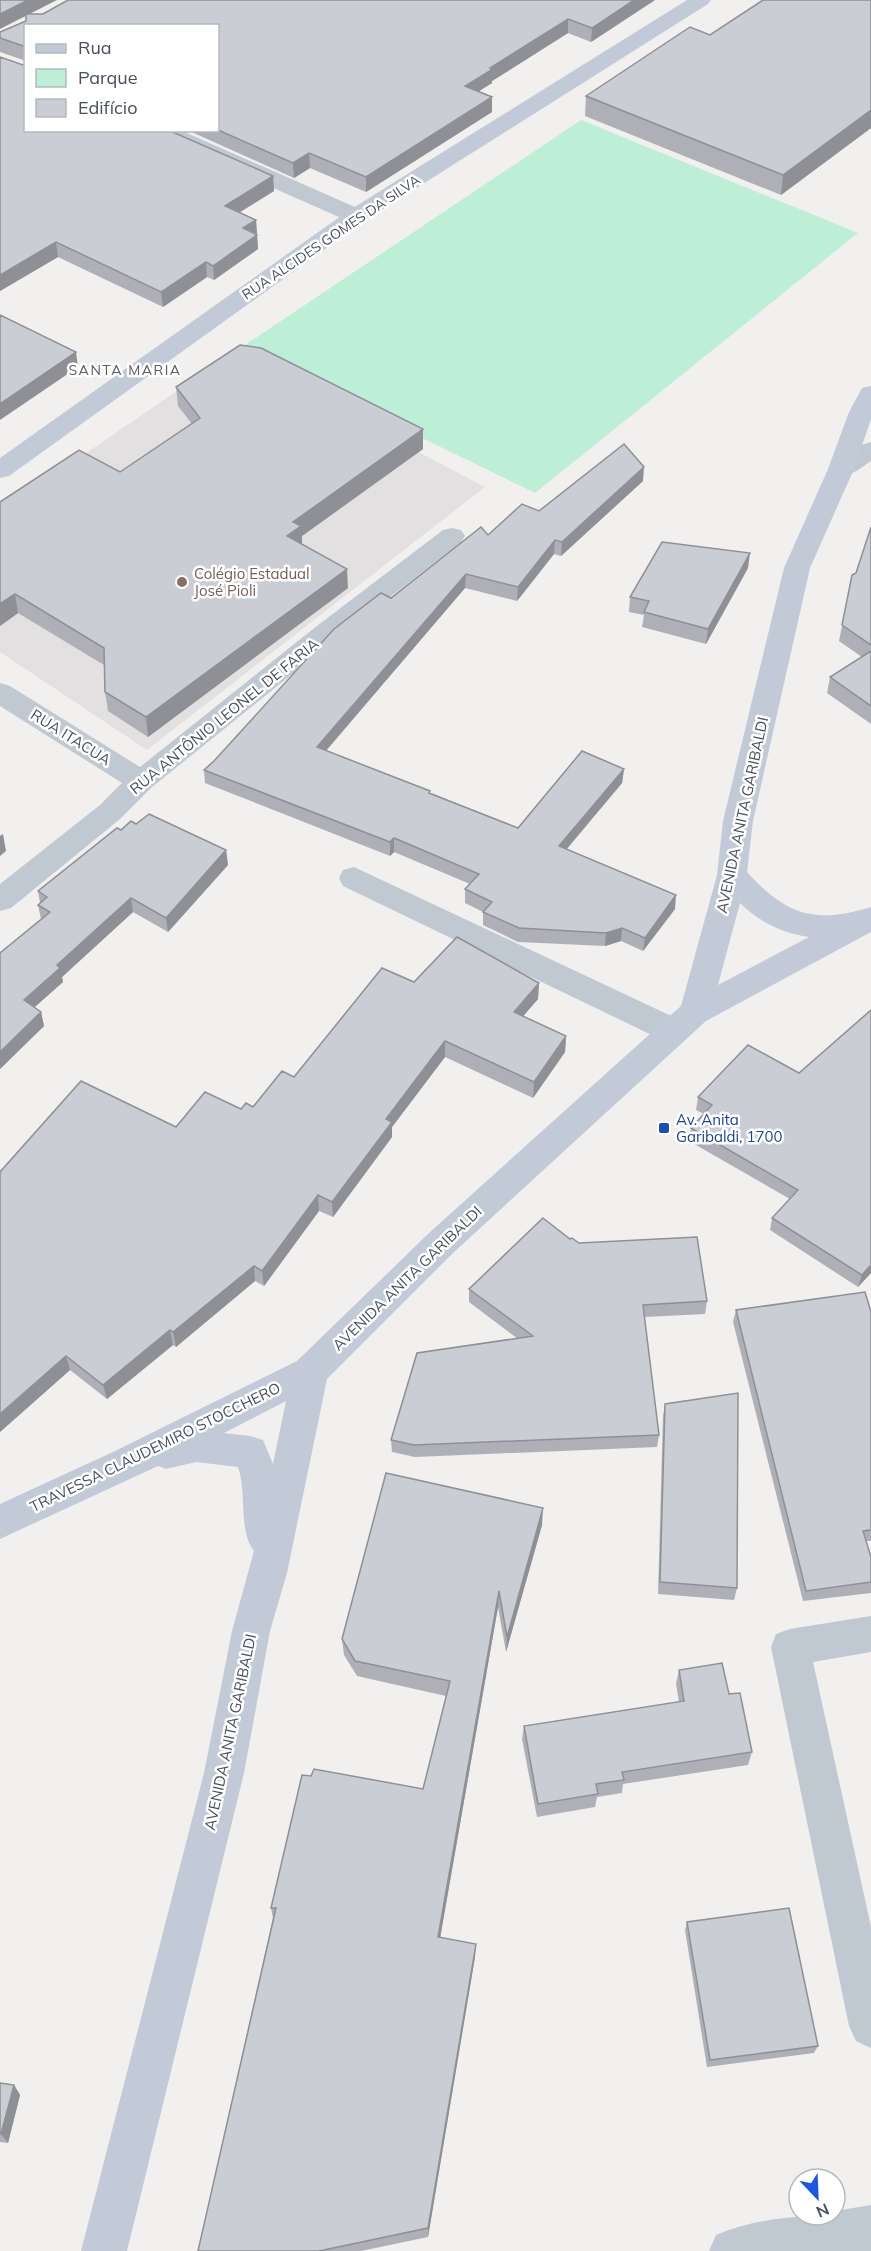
<svg xmlns="http://www.w3.org/2000/svg" width="871" height="2251" font-family="Mulish,sans-serif">
  <rect width="100%" height="100%" fill="#f2efef"/>
  <!-- education -->
  <path fill="#e3e0e1" d="M231,354L485,487L147,750L0,652V512Z"/>
  <!-- green -->
  <path fill="#bdefd7" d="M581,120L858,233L535,493L239,349Z"/>
  <g fill="none" stroke-linecap="round" stroke-linejoin="round">
    <!-- street -->
    <path fill="#c0c8d1" fill-rule="evenodd" d="M151,130H180L364,211L367,216L364,221L356,223L348,221L153,135Z
      M871,442V461C858,470 848,479 832,475L828,469C836,457 857,446 871,442Z
      M452,528L461,530L465,536L461,542L333,641L151,788L120,819L11,908L0,911V884L100,805L122,783L0,706V683L10,686L140,767L313,629L443,530Z
      M354,867L684,1022L689,1031L684,1040L673,1043L662,1040L343,886L339,878L343,870Z
      M871,1616V1652L813,1662L871,1927V2048L856,2041L849,2026L771,1647L776,1634L790,1629Z
      M871,2205V2251H709L716,2235C751,2220 797,2215 835,2215V2211Z"/>
    <!-- secondary -->
    <path fill="#c2cad8" fill-rule="evenodd" d="M687,0H711L708,4L364,221L9,476L0,478V458L348,211Z
      M871,386V419L854,469L810,568L753,821L747,872C787,916 815,924 871,907V932L706,1021L453,1253L327,1379L287,1573L270,1631L244,1773L127,2251H81L204,1773L232,1631L254,1551C238,1531 247,1492 238,1467L196,1462L166,1469L158,1466L0,1539V1504L115,1451L297,1361L429,1233L681,1006L717,875L723,821L784,568L828,469L849,412L862,388ZM740,903C759,922 782,933 809,937L718,985ZM286,1401L273,1464L263,1440L250,1436L224,1433Z"/>
  </g>
  <!-- wall -->
  <path fill="#afb0b7" d="M68,0H655L591,42L568,33L492,81V83L478,91L492,112L366,192L310,168L294,178L187,130H218L26,26V61L0,52V32L26,21L30,14H43Z
    M871,0V128L781,195L585,116L586,96L710,35Z
    M0,57L26,130L273,176L274,191L239,212L256,220L258,249L214,280L207,277L163,307L58,257L0,291Z
    M176,387L423,449L302,536V544L348,588L148,737L108,711L105,692L104,665L18,613L0,626V502L120,472L192,424L178,406Z
    M643,481L561,556L554,554L517,601L465,588L326,751L518,828L624,769L622,783L567,849L675,909L643,951L621,941L605,946L518,942L483,925V912L465,903V889L470,884L394,852L390,856L205,783L204,770L391,598L488,535L539,511Z
    M871,527V724L827,693L830,677L862,657L839,641L852,575L856,573Z
    M748,568L706,644L642,627L644,615L629,612L630,597Z
    M136,824L226,850L228,865L168,932L133,912L62,977L63,982L34,1007L41,1012L44,1026L0,1069V953L41,919L38,905L40,903L38,891L121,830Z
    M414,982L539,983L538,999L523,1016L566,1036L565,1052L533,1098L445,1057L392,1127V1137L333,1217L319,1211L264,1286L255,1281L176,1347L173,1345L107,1399L70,1370L0,1432L176,1127L241,1109L253,1107L294,1077Z
    M871,1010V1273L858,1287L770,1230L772,1218L790,1199L689,1141L691,1128L704,1114L696,1110L698,1097L799,1073Z
    M570,1239L707,1301L705,1314L644,1317L659,1435L657,1447L415,1457L392,1452L391,1440L518,1339L469,1302V1289Z
    M736,1310L871,1312V1541H866L871,1557V1593L803,1601L733,1322Z
    M665,1404L737,1588L734,1600L658,1594L663,1416Z
    M542,1525L506,1652L498,1607L440,1938L475,1957L428,2237L361,2251H198L273,1918L271,1908L423,1789L446,1696L357,1676L344,1655L342,1639Z
    M679,1670L729,1694L752,1752L748,1765L623,1784L622,1793L597,1797L595,1807L537,1817L522,1739L524,1726L679,1702L676,1684Z
    M687,1922L818,2046L814,2053L707,2067L685,1930Z
    M0,2083L14,2085L20,2095L8,2143L0,2142Z"/>
  <!-- shaded-wall -->
  <path fill="#8e9095" d="M28,0H57L0,29V14Z
    M634,0H655L591,42L592,28Z
    M568,19V33L492,81V83L465,100V86L490,68Z
    M492,97V112L366,192V177Z
    M871,110V128L781,195L783,175Z
    M309,153L310,168L294,178L293,163Z
    M273,176L274,191L226,221L225,206Z
    M256,220L257,234L243,228Z
    M257,235L258,249L214,280L213,266Z
    M56,242L58,257L0,291V275Z
    M206,262L207,277L163,307L161,292Z
    M76,352L78,367L0,420V404Z
    M423,429V449L302,536V545L287,536L293,522Z
    M644,467L643,481L561,556L562,542Z
    M555,540L554,554L517,601L518,587Z
    M750,553L748,568L706,644L708,629Z
    M347,569L348,588L148,737L146,717Z
    M466,574L465,588L317,761V747Z
    M15,594L18,613L0,626V604Z
    M624,769L622,783L558,859L559,846Z
    M3,834L6,851L0,856V836Z
    M394,838V852L390,856V842Z
    M226,850L228,865L168,932L166,918Z
    M676,895L675,909L643,951L645,938Z
    M131,898L133,912L62,977L63,982L27,1014L24,1000L57,965Z
    M622,928L621,941L605,946L606,933Z
    M539,983L538,999L513,1028L514,1012Z
    M41,1012L44,1026L0,1069V1052Z
    M566,1036L565,1052L533,1098L534,1082Z
    M445,1041V1057L392,1127V1137L333,1217L332,1202L386,1119Z
    M318,1195L319,1211L264,1286L262,1271Z
    M871,1265V1273L858,1287L862,1275Z
    M254,1266L255,1281L176,1347L173,1332Z
    M170,1330L173,1345L107,1399L103,1385Z
    M66,1356L70,1370L0,1432V1414Z
    M543,1508L542,1525L506,1652L507,1637Z
    M499,1591L498,1607L438,1950V1937Z
    M476,1944L475,1957L428,2237V2228Z
    M14,2085L20,2095L8,2143L1,2134Z"/>
  <!-- building -->
  <path fill="#cbcdd5" stroke="#8e9095" stroke-width="1.5" d="M0,0H28L0,14Z
    M68,0H634L592,28L568,19L490,68L493,69L465,86L492,97L366,177L309,153L293,163L218,130V26H26V47L0,38V32L26,21V14H43Z
    M763,0H871V110L783,175L586,96L690,27L710,35Z
    M0,57L23,65L26,63V130H168L273,176L225,206L256,220L243,228L257,235L213,266L206,262L161,292L56,242L0,275Z
    M0,315L76,352L0,404Z
    M240,345L261,348L423,429L293,522L301,526L287,536L347,569L146,717L105,692L104,648L15,594L0,604V502L79,450L120,472L200,418L176,387Z
    M624,444L644,467L562,542L555,540L518,587L466,574L317,747L430,791L429,793L518,828L582,751L624,769L559,846L676,895L645,938L622,928L606,933L519,928L483,912L492,902L465,889L479,874L394,838L390,842L204,770L214,761L334,629L381,593L391,598L481,527L488,535L522,504L539,511Z
    M871,527V645L842,625L852,575L856,573Z
    M662,542L750,553L708,629L644,612L649,601L630,597Z
    M871,651V706L830,677Z
    M149,814L226,850L166,918L131,898L57,965L60,968L24,1000L41,1012L0,1052V953L50,912L38,905L47,897L38,891L117,828L121,830L131,821L136,824Z
    M457,937L539,983L514,1012L566,1036L534,1082L445,1041L386,1119L392,1122L332,1202L318,1195L262,1271L254,1266L173,1332L170,1330L103,1385L66,1356L0,1414V1172L81,1081L176,1127L205,1092L241,1109L246,1103L253,1107L282,1071L294,1077L382,968L414,982Z
    M871,1010V1265L862,1275L772,1218L798,1190L691,1128L712,1105L698,1097L748,1045L799,1073Z
    M543,1218L570,1239L572,1238L579,1243L697,1237L707,1301L643,1305L659,1435L414,1445L391,1440L417,1353L533,1336L469,1289Z
    M865,1292L871,1312V1530L863,1531L871,1557V1582L806,1591L736,1310Z
    M738,1393L737,1588L660,1582L665,1404Z
    M386,1473L543,1508L507,1637L499,1591L438,1937L476,1944L428,2228L319,2251H198L276,1908H271L302,1775L311,1776L314,1769L423,1789L450,1681L355,1661L342,1639Z
    M722,1663L729,1694L740,1693L752,1752L622,1772L624,1780L596,1784L598,1794L538,1804L524,1726L684,1701L679,1670Z
    M789,1908L818,2046L710,2060L687,1922Z
    M0,2083L14,2085L1,2134H0Z"/>
  <!-- markers -->
  <circle fill="#8d6e63" stroke="#fff" stroke-width="2" cx="182" cy="582" r="6"/>
  <rect fill="#1a4fb4" stroke="#fff" stroke-width="2" x="658" y="1122" width="12" height="12" rx="3"/>
  <g text-anchor="middle" dominant-baseline="central" stroke-width="5" stroke-linejoin="round" paint-order="stroke">
    <!-- far-street labels -->
    <g font-size="14" fill="#47505d" stroke="#fff">
      <text transform="translate(331 237) rotate(-34)">RUA ALCIDES GOMES DA SILVA</text>
    </g>
    <!-- far-neighbourhood labels -->
    <g font-size="14" letter-spacing="1.5" fill="#5c5e64" stroke="#fff">
      <text x="125" y="370">SANTA MARIA</text>
    </g>
    <!-- education labels -->
    <g font-size="15" fill="#785e54" stroke="#fff" text-anchor="start">
      <text x="194" y="573">Colégio Estadual<tspan x="194" dy="17">José Pioli</tspan></text>
    </g>
    <!-- street labels -->
    <g font-size="15" fill="#47505d" stroke="#fff">
      <text transform="translate(224 716) rotate(-39)">RUA ANTÔNIO LEONEL DE FARIA</text>
      <text transform="translate(71 737) rotate(32)">RUA ITACUA</text>
      <text transform="translate(742 815) rotate(-78)">AVENIDA ANITA GARIBALDI</text>
      <text transform="translate(407 1278) rotate(-44)">AVENIDA ANITA GARIBALDI</text>
      <text transform="translate(155 1447) rotate(-26)">TRAVESSA CLAUDEMIRO STOCCHERO</text>
      <text transform="translate(230 1732) rotate(-78)">AVENIDA ANITA GARIBALDI</text>
    </g>
    <!-- transit labels -->
    <g font-size="15" fill="#164399" stroke="#fff" text-anchor="start">
      <text x="676" y="1119">Av. Anita<tspan x="676" dy="17">Garibaldi, 1700</tspan></text>
    </g>
  </g>
  <!-- legend -->
  <rect x="24" y="24" width="195" height="108" fill="#ffffff" stroke="#b5b9be" stroke-width="1.5"/>
  <rect x="36" y="44" width="30" height="9" fill="#c2cad8" stroke="#b5b9be" stroke-width="1.5"/>
  <text x="78" y="54" font-size="18" fill="#47505d">Rua</text>
  <rect x="36" y="69" width="30" height="18" fill="#bdefd7" stroke="#b5b9be" stroke-width="1.5"/>
  <text x="78" y="84" font-size="18" fill="#47505d">Parque</text>
  <rect x="36" y="99" width="30" height="18" fill="#cbcdd5" stroke="#b5b9be" stroke-width="1.5"/>
  <text x="78" y="114" font-size="18" fill="#47505d">Edifício</text>
  <!-- north arrow -->
  <g transform="translate(817 2197) rotate(157)"><circle r="28" fill="#ffffff" stroke="#b5b9be" stroke-width="1.5"/>
  <path d="M0-4.5L10 22L0 15L-10 22Z" fill="#1859e3"/>
  <text y="-9" font-size="16" font-weight="bold" text-anchor="middle" fill="#47505d">N</text>
  </g>
</svg>
